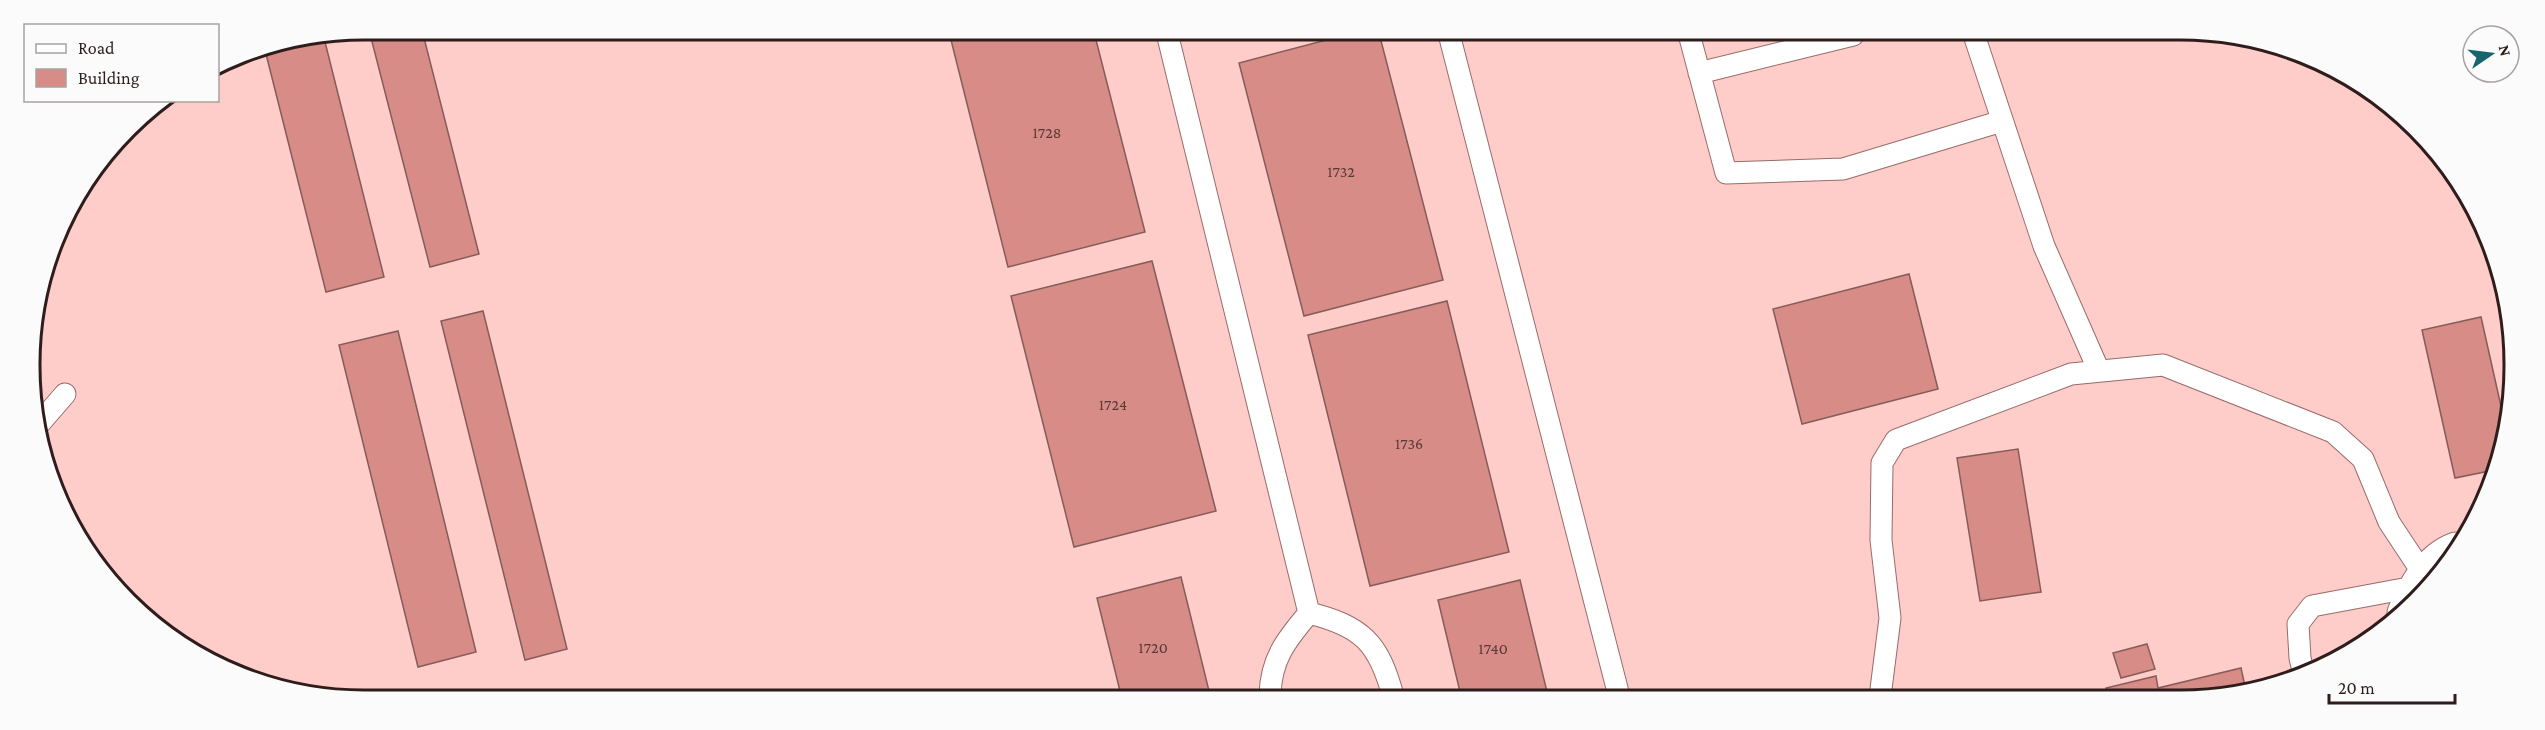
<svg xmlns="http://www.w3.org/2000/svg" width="2545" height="730" font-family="'Crimson Pro',serif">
  <rect width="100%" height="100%" fill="#fecdc9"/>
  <!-- building -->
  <path fill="#d78c87" stroke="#865c59" stroke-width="1.5" d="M369,30H422L479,254L430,267Z
    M949,32H1094L1145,232L1008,267Z
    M1353,33H1379L1443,280L1304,316L1239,63Z
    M324,38L384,277L326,292L265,50Z
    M1152,261L1216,511L1074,547L1011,296Z
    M1909,274L1938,389L1802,424L1773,309Z
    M1447,301L1509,552L1370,586L1308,335Z
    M483,311L567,649L525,660L441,321Z
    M2481,317L2507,433L2494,470L2455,478L2422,330Z
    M398,331L476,652L418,667L339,345Z
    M2018,449L2041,592L1980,601L1957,458Z
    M1181,577L1210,695H1121L1097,598Z
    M1520,580L1548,696H1461L1438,600Z
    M2147,644L2155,669L2121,678L2113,653Z
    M2241,668L2246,691L2223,697H2108L2106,688L2156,676L2158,688Z"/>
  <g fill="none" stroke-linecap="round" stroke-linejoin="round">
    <!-- service casing -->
    <g stroke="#976c69" stroke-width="23">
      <path id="service" d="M1167,33L1309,613C1362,626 1379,643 1393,696
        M1449,34L1619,696
        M1689,34L1726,173L1843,169L2002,121
        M1974,35L2044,246L2099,371
        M1699,73L1853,35
        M39,424L65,394
        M2304,675L2300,658L2298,624L2312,606L2414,587
        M1270,695C1271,659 1286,640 1309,613
        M1880,697L1890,618L1881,540L1882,463L1896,440L2071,374L2163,365L2333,432L2363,459L2389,522L2424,575"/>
    </g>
    <!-- minor casing -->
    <g stroke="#976c69" stroke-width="35">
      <path id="minor" d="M2404,613C2414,587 2429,559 2456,549"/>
    </g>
    <!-- service -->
    <use href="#service" stroke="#fff" stroke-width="21"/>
    <!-- minor -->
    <use href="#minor" stroke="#fff" stroke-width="33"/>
  </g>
  <g text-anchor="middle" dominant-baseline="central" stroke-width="4.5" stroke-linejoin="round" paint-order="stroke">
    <!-- number labels -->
    <g font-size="16" fill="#593937">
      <text x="1047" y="132">1728</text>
      <text x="1341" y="171">1732</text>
      <text x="1113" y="404">1724</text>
      <text x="1409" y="443">1736</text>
      <text x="1153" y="647">1720</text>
      <text x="1493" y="648">1740</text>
    </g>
  </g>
  <!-- crop -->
  <path d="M0 0H2545V730H0ZM364 40H2180A324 324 0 0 1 2504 364V366A324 324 0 0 1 2180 690H364A324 324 0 0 1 40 366V364A324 324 0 0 1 364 40Z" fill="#fbfbfb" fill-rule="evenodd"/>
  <path fill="none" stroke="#2f1d1c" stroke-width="3" d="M364 40H2180A324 324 0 0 1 2504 364V366A324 324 0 0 1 2180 690H364A324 324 0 0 1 40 366V364A324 324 0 0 1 364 40Z"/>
  <!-- legend -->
  <rect x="24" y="24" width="195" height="78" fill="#fbfbfb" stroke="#a9a2a2" stroke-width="1.5"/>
  <rect x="36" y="44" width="30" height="9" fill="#ffffff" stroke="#a9a2a2" stroke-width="1.5"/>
  <text x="78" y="54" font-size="18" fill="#2f1d1c">Road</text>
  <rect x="36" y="69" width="30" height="18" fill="#d78c87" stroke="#a9a2a2" stroke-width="1.5"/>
  <text x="78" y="84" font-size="18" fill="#2f1d1c">Building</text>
  <!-- north arrow -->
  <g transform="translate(2491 54) rotate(76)"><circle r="28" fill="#fbfbfb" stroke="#a9a2a2" stroke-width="1.5"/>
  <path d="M0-4.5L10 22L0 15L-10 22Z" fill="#18666c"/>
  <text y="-9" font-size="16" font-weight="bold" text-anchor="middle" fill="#2f1d1c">N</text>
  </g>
  <!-- scale -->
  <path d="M2329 694v9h126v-9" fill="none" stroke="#2f1d1c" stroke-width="3"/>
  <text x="2338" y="694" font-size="18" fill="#2f1d1c" stroke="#fbfbfb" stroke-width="4.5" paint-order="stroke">20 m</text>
</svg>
